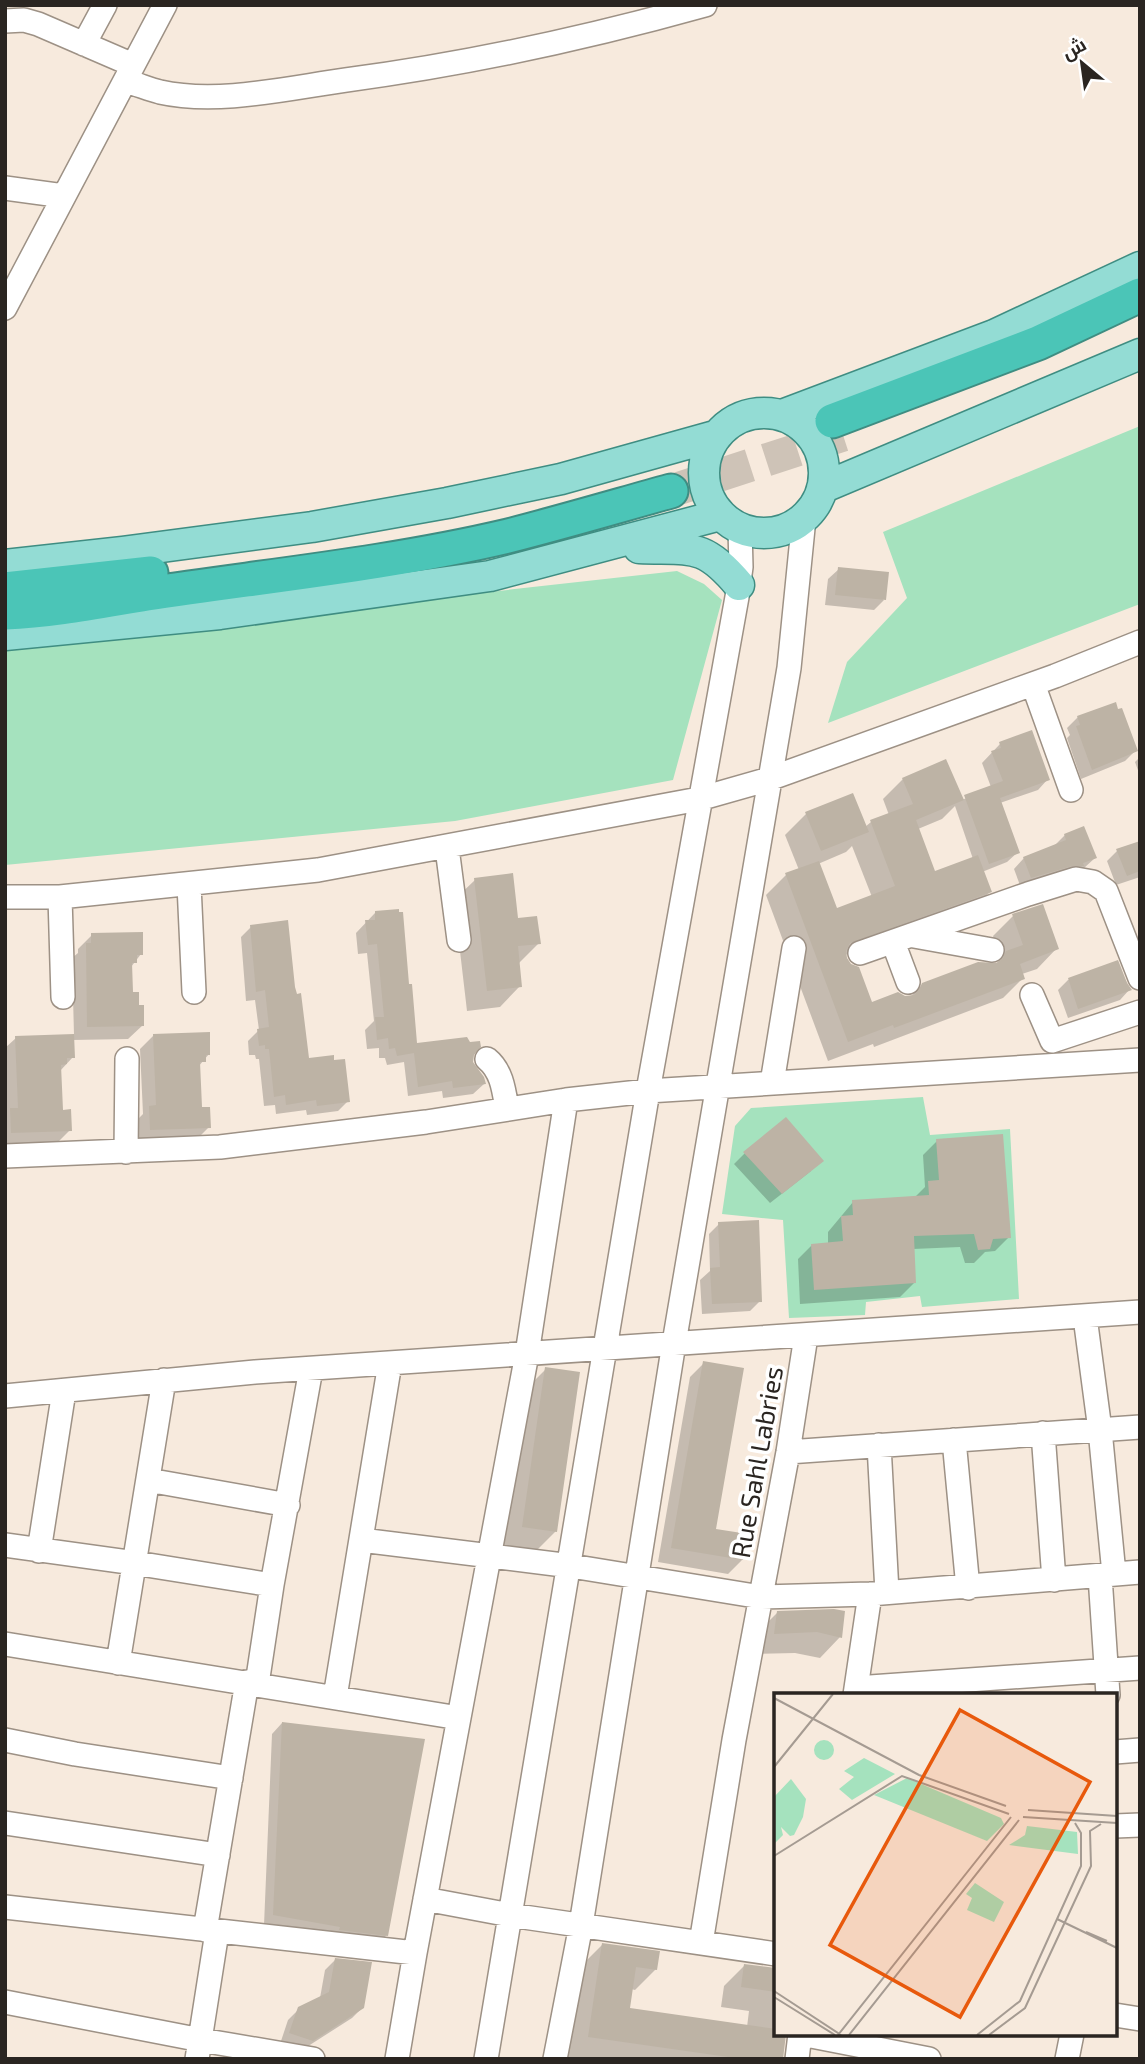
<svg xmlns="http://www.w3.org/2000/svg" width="1145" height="2064" font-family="'Exo 2',Cairo,sans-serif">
  <rect width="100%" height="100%" fill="#f7eadd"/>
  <!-- green -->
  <path fill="#a5e2be" d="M1140,426V604L828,723L847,662L907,598L883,532Z
    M677,571L704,584L722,600L673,780L455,821L5,865V646Z
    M923,1097L930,1135L1010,1129L1019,1299L922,1307L920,1296L866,1302L865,1315L789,1318L783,1220L722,1214L735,1126L751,1108Z"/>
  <!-- shadow -->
  <path fill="#0003" fill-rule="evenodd" d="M839,569L884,600L874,610L825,605L828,579Z
    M1078,717L1136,750L1125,761L1081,779L1067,738L1070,735L1067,728Z
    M1000,744L1048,779L1038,790L1000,803L1018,852L1007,862L982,872L990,892L969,912L845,955L871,1004L910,997L923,984L995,964L1001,959L993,936L1013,916L1057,948L1037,969L1022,974L1023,978L1003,998L874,1047L873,1044L828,1061L766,895L786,875L799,870L785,835L806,814L852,795L865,827L871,822L889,815L883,799L903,779L962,800L991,787L982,763ZM955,806L973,859L934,873L918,829L942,819ZM852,846L872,897L836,910L818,864L846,852Z
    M1140,757V776L1135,762Z
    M1065,835L1095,858L1084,868L1021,888L1014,869L1024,858L1054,846Z
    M1140,843V877L1116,885L1107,861L1117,851Z
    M475,880L539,943L518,964L520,986L500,1007L467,1011L454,900Z
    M375,913L415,1045L472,1054V1063L484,1084L473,1094L443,1098L442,1091L408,1096L404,1062L387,1065L385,1058H379V1048L367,1049L365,1030L374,1021L367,953L358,954L356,933Z
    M251,927L293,987L307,1060L348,1101L338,1111L307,1115L306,1110L276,1114L275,1105L264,1106L259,1059H256L255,1055H249L248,1041L259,1030L255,1000L246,1001L241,937Z
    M92,935L141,954L131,967V994L143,1025L128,1039L73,1040V1057L60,1071L61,1111L70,1130L56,1144L5,1146V1048L16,1038L74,1035L72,958L78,953V949Z
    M1117,963L1130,989L1120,1000L1068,1018L1058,990L1068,980Z
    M154,1035L209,1054L198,1067L200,1109L209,1127L195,1141L137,1144L136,1121L143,1114L140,1049Z
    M937,1141L1009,1237L995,1251L985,1252L974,1263H965L960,1247L913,1249L914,1283L900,1297L800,1304L798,1259L812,1245L828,1244V1232L853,1202L914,1198L925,1187L923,1155Z
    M745,1153L811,1171L770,1203L734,1164Z
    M719,1224L760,1301L750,1311L702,1314L700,1280L710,1271L709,1234Z
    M704,1363L714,1530L742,1560L728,1574L658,1562L690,1377Z
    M546,1369L556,1531L535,1552L502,1548L525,1390Z
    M778,1612L840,1637L820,1658L795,1653L754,1654L757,1633Z
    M282,1723L387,1935L376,1945L264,1925L272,1734Z
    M603,1944L656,1969L635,1990L631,1989L628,2010L747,2027L749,2011L721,2007L724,1986L745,1965L776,1969V2034L783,2059L568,2057L582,1965Z
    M335,1960L363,2007L352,2018L302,2050L280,2044L288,2020L299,2009L320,1998L325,1970Z"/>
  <!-- building -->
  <path fill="#bdb3a5" d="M838,567L889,572L886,600L835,595Z
    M1116,702L1118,709L1122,708L1138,751L1092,770L1076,726L1080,725L1077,716Z
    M1032,730L1050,780L1000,798L1020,853L989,864L964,795L1003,781L991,751L1001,748L999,742Z
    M946,759L964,800L916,820L935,871L978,855L992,892L850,943L846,951L847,958L851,964L859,967L872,1002L898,992L905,996L914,995L919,990L922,983L978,962L997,963L1003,958L1006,951L1023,945L1012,914L1043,904L1059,949L1020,964L1025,979L894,1028L893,1025L848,1042L785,873L819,861L837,908L895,886L870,820L913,804L902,778Z
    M853,793L869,832L821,851L805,812Z
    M1084,826L1097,858L1083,863L1084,866H1072L1031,878L1023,857L1066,840L1064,834Z
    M1140,841V871L1127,876L1116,849Z
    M513,873L518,918L537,916L541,944L518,946L522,987L487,991L474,878Z
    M399,909V912H403L409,984H412L417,1043L467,1037L470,1042L480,1041L481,1047L474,1055L473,1062L484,1077L486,1084L453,1088L452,1081L418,1087L414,1053L397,1056L395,1048L389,1049L388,1038L377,1040L375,1017H384L377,944L368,945L365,920H375V911Z
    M288,920L295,987L297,994L301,993L309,1058L334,1055V1060L345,1059L350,1102L317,1106L316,1100L286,1105L285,1095L274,1097L269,1049H265V1045L259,1046L257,1029L269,1027L265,990L256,992L250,925Z
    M143,932V955H137V963H132L133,992H139V1005H144V1026L87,1027L86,943H91V933Z
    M1118,960L1127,983L1132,990L1078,1009L1068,978Z
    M210,1032V1055H206V1062H200L202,1107H210L211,1128L150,1130L149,1106L156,1105L153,1034Z
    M74,1034L75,1058H67V1064L61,1065L63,1110L71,1109L72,1131L11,1133L10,1108H18L15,1036Z
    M786,1117L824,1161L782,1194L743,1152Z
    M1003,1134L1011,1238L993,1239L990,1249L978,1250L974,1234L914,1236L916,1283L814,1290L811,1244L843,1241L841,1216L853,1215L852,1200L929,1195L928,1181L939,1180L936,1139Z
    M759,1220L762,1302L712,1304L710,1268L720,1267L718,1222Z
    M703,1361L744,1368L716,1529L748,1534L743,1560L671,1548Z
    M545,1367L580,1372L557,1532L522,1527Z
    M834,1609L845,1611L842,1638L817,1632L774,1634L777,1611Z
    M282,1722L425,1739L388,1936L339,1930L340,1927L273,1915Z
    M602,1943L660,1951L657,1970L636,1967L630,2008L776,2029V2034H786L783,2059H742L588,2037Z
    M335,1958L372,1962L364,2008L313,2041L289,2033L298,2007L329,1992Z
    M744,1964L776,1968V1992L741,1987Z"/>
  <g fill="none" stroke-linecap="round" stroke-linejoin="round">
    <!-- highway-tunnel -->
    <path stroke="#cec3b7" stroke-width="33" stroke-dasharray="33 17" stroke-linecap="butt" d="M671,491L843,435"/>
    <!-- minor casing -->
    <g stroke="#9d9185" stroke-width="26">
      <path id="minor" d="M5,21L24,20L38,24L133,65
        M84,44L105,5
        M125,81C137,84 148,89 160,92C218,105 288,88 346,80C467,64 587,38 705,5
        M5,188L64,196
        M5,308L165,5
        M1033,684L1071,790
        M447,848L459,940
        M189,885L194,992
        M5,897H60L318,870L699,799L769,779L1055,676L1140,642
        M60,897L63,997
        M914,936L992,950
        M893,942L908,982
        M860,953L1028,894L1076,879L1093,882L1106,891L1140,978
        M1032,995L1052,1041L1140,1012
        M487,1059C502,1071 504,1091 507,1109
        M772,1083L794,948
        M126,1152L127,1059
        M5,1156L220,1147L426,1122L566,1100L648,1091L1140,1060
        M1085,1317L1100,1430L1114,1574
        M5,1396L255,1372L1140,1312
        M1043,1433L1054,1580
        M954,1440L968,1588
        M879,1445L887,1592
        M788,1452L1140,1427
        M148,1480L288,1505
        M361,1540L571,1566L761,1597L870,1594L1140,1572
        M5,1545L135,1563L272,1585
        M39,1551L64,1391
        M1100,1576L1108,1695
        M5,1644L459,1718
        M118,1663L164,1380
        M257,1684L272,1585L311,1369
        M856,1688L1140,1668
        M855,1695L870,1594
        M335,1697L390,1363
        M5,1740L75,1754L231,1778
        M1115,1752L1140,1750
        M5,1823L218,1855
        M1115,1826L1140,1825
        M425,1899L510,1915L776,1954
        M5,1907L415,1953
        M205,1930L247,1682
        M701,1943L734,1740L788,1452L806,1336
        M5,2002L201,2040L313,2059
        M1115,2015L1140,2019
        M801,2034L929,2059
        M197,2059L217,1932
        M397,2059L415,1953L527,1354L566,1100
        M486,2059L648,1091L737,597L741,567L740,529
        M555,2059L581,1925L674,1343L789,668L804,518
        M797,2059L800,2034
        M1067,2059L1072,2034"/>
    </g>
    <!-- major casing -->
    <g stroke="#3f8d82" stroke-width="33">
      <path id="major" d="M704 473a60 60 0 1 1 120 0a60 60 0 1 1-120 0Z
        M782,415L994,335L1140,267
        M822,488L1140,354
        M639,548C691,550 703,542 739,585
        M5,565L123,552L312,527L447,503L561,479L715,436
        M5,635L220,614L490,576L720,515"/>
    </g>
    <!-- highway casing -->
    <g stroke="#3f8d82" stroke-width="37">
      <path id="highway" d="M832,421L1038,343L1140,295
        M5,589L151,573
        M5,613C55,611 98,602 147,594C267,576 389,564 508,536C563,522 617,506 671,491"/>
    </g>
    <!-- minor -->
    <use href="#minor" stroke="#fff" stroke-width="23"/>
    <!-- major -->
    <use href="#major" stroke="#93dcd4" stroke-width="30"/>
    <!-- highway -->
    <use href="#highway" stroke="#4bc5b7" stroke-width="33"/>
  </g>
  <g text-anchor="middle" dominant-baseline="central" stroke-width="7" stroke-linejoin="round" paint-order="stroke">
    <!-- street labels -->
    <g font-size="26" fill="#2a2521" stroke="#fff">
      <text transform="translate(756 1462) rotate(-80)">Rue Sahl Labries</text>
    </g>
  </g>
  <!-- overview -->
  <g transform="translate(774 1693)">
    <rect width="343" height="343" fill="#f7eadd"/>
    <path d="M40 57a10 10 0 1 1 20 0a10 10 0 1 1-20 0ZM90,65L121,81L78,107L65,96L80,84L70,78ZM133,85L227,125L230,131L213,148L100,102ZM17,86L32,106L29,124L20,142L16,143L7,134L9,142L0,151V104ZM253,133L303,139L304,161L235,152L251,142ZM201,190L230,209L220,229L193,217L198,205L192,201Z" fill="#a5e2be"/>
    <path fill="none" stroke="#a59b92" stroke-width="2" d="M0,5L145,82L232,113M0,74L59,1M254,117L343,123M249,124L343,130M0,163L128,83L235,121M283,226L343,255M312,239L333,248M0,298L67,342M0,304L61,342M64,342L237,124M75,342L245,127M203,342L246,308L307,173V140L301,130M215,342L251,315L317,173L316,138L327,131"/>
    <path fill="#e8590c" fill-opacity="0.15" stroke="#e8590c" stroke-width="3.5" d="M186,17L316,89L186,324L56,252Z"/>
    <rect width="343" height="343" fill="none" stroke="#2a2521" stroke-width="3.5"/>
  </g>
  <!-- border -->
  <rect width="1145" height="2064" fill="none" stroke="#2a2521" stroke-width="14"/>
  <!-- north arrow -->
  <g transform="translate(1082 63) rotate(331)" stroke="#ffffff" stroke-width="5" paint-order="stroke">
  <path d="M0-5L12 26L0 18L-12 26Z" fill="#2a2521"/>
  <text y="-10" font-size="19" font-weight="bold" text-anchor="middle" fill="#2a2521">ش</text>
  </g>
</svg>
